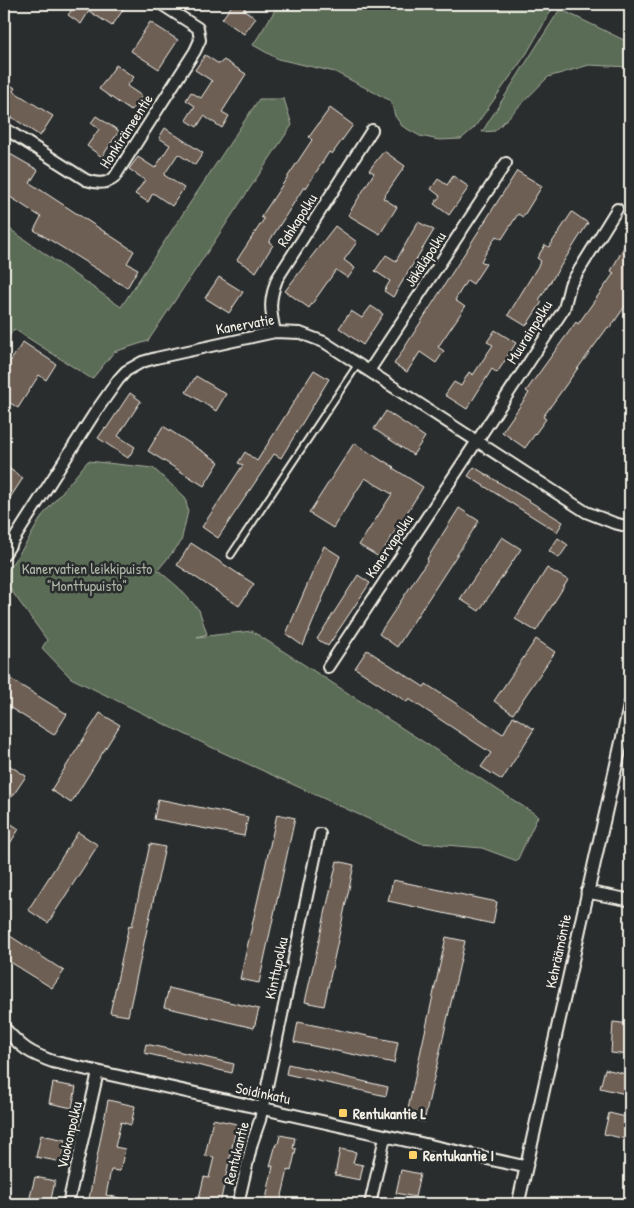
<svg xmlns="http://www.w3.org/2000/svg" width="634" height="1208" font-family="'Patrick Hand',sans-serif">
  <rect width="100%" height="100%" fill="#2a2d2e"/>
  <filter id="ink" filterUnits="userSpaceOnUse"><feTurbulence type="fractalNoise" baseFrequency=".02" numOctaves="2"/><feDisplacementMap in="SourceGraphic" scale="10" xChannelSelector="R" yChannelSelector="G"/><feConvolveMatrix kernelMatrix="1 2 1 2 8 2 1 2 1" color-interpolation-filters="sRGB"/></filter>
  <g filter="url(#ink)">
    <!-- green -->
    <path fill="#5a6c56" stroke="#a7ae9f" d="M279,4H555L527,53L474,128L461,139L439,140L420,136L402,126L395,116L391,101L335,72L278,59L253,45Z
      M560,9L630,43V67L589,65L548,77L495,131L482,132Z
      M259,99H284L292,125L148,341L114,352L92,379L14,329L4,344V225L121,307Z
      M88,461L153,468L185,497L188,511L181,542L158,570L178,587L199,610L207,634L197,637L252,631L538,816L517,861L482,848L421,843L213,748L71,678L42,648L47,640L8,586L9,568L27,542L42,516Z"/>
    <!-- building -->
    <path fill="#6e5f54" stroke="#f4f1e8" d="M76,4H127L112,26L89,11L81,24L68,15Z
      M233,4H248L244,10L256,18L244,34L222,19Z
      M150,22L178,40L159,69L131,51Z
      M205,55L219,64L224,60L246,74L222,112L229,116L222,128L204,116L197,127L186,120L195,106L186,100L191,92L201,98L212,81L195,70Z
      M116,65L134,77L127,86L142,96L131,111L99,89Z
      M4,81L15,88L13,91L53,116L40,136L4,112Z
      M330,108L353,125L332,154L329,152L306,188L304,187L269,242L273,245L256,272L237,260L264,219L261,217L312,140L309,137Z
      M96,116L119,131L102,157L87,146L99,129L91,123Z
      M165,128L203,153L195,165L178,154L164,175L184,188L172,206L153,193L148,202L135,194L145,180L129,169L138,157L155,168L170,145L159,138Z
      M384,151L405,166L383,198L397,207L380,234L348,215L374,173L369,170Z
      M10,154L38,170L30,183L134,251L127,263L138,269L127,288L34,230L41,217L4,193V165Z
      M517,171L542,186L523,217L518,214L502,239L496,236L481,261L486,264L473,284L467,280L455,300L465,307L438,347L444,351L436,363L420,352L407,372L394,364Z
      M453,176L469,187L449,215L434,204L440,196L431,189L438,179L447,185Z
      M572,212L588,223L539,300L542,302L526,326L508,315L541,261L537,258L545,245L549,247Z
      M418,222L434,230L393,297L384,291L390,281L375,271L386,255L396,261Z
      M335,226L357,242L344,260L355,268L348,278L336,270L309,308L285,291Z
      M630,236V299L610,328L608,327L578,368L543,417L546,419L525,448L502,432L529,393L526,391L576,322L578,324L614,273L611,271Z
      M219,277L243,292L229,313L205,298Z
      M371,306L383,314L363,345L339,328L351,311L362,318Z
      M495,330L516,343L497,373L492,369L467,409L445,395L454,382L461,386L469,372L473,375L493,345L487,342Z
      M23,342L56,364L46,380L39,375L18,408L4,399V371Z
      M314,370L329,379L281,458L274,454L218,538L202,527L243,465L238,463L245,452L257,461Z
      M196,376L226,394L216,411L186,392Z
      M130,393L141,401L118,436L135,447L128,458L98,438L105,428L106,429Z
      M386,411L425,437L413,455L374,429Z
      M163,426L219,462L204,486L148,451Z
      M354,443L384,462V461L394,467L393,468L423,487L379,557L359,545L392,494L365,478L333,528L309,513Z
      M4,465L23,478L4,507Z
      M474,467L563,522L557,532L468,476Z
      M459,508L479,521L397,647L379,634L428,560L427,559Z
      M502,537L521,549L479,611L460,599Z
      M558,538L568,545L559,558L549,551Z
      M191,543L254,584L239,606L177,565Z
      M324,546L340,556L303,646L286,634Z
      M547,568L568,580L536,631L515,619Z
      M358,575L370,583L328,646L317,639Z
      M536,639L555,652L513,714L494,701Z
      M367,650L424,687L426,684L503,734L513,716L534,729L502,780L481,767L491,753L409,699L407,702L355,668Z
      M4,675L67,714L54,735L4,704Z
      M100,713L120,725L71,803L51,790Z
      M4,762L26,776L12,797L4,792Z
      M158,799L248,817L244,836L154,819Z
      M277,814L295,818L259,983L240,979Z
      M4,819L19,829L4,853Z
      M78,832L98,845L48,923L28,910Z
      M150,844L165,847L128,1016L110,1013L129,925L132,926Z
      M337,861L354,865L324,1006L305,1002Z
      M393,880L497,902L493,924L388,901Z
      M4,932L64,971L52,988L4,958Z
      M446,937L465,941L424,1122L406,1118Z
      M169,988L259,1009L254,1028L164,1007Z
      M298,1022L398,1042L394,1063L294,1042Z
      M613,1022L630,1024V1055L611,1053Z
      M146,1044L234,1064L232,1073L144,1053Z
      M288,1064L388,1087L386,1096L286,1074Z
      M605,1069L630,1075V1095L600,1088Z
      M53,1083L76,1087L72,1108L49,1103Z
      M108,1100L135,1106L131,1125L121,1122L115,1147L125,1149L120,1171L111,1170L106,1195L128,1200V1204H88Z
      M609,1113L630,1118V1140L604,1134Z
      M213,1119L237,1124L220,1204H209L198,1202L204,1177L209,1178L214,1157L205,1156Z
      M41,1135L66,1140L62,1162L36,1157Z
      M280,1135L295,1138L293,1148L296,1149L291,1171L288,1170L280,1204H265L273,1166H270L276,1144H278Z
      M340,1149L356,1152L353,1163L363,1165L360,1180L335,1175Z
      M401,1170L420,1174L415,1197L396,1193Z
      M35,1177L55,1181L50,1204L29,1201Z"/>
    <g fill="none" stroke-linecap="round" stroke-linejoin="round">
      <!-- service casing -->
      <g stroke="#f4f1e8" stroke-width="9">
        <path id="service" d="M231,555L358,364"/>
      </g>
      <!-- minor casing -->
      <g stroke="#f4f1e8" stroke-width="14">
        <path id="minor" d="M4,128L86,180C96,183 105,185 114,178L195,51L200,40L198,28L161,4
          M275,332C270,309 269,301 277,279L372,130
          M369,371L506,163
          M4,555L94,414L118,380L126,371L142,362L156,358L275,332L300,333L324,342L586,512L614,523L630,527
          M328,667L564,309L570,285L617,209
          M68,1204L98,1072
          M238,1204L252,1143L260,1120L320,834
          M370,1204L385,1137"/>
      </g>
      <!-- tertiary casing -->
      <g stroke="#f4f1e8" stroke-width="15">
        <path id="tertiary" d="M587,892L630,900
          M4,1028C22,1048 29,1053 54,1062L526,1167
          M518,1204L630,704"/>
      </g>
      <!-- service -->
      <use href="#service" stroke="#2a2d2e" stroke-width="5"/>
      <!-- minor -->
      <use href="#minor" stroke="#2a2d2e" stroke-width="10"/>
      <!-- tertiary -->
      <use href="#tertiary" stroke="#2a2d2e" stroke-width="11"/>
    </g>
  </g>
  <!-- markers -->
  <g fill="#ffd166" stroke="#2a2d2e" stroke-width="2">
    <rect x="338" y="1108" width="10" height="10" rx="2.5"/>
    <rect x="408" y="1150" width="10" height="10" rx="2.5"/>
  </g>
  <g text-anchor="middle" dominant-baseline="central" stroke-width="5" stroke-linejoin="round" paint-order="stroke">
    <!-- street labels -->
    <g font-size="15" fill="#f4f1e8" stroke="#2a2d2e">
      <text transform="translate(126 131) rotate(-57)">Honkirämeentie</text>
      <text transform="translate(297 220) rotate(-57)">Rahkapolku</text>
      <text transform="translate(425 259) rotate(-57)">Jäkäläpolku</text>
      <text transform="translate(245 324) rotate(-10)">Kanervatie</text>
      <text transform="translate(529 332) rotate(-58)">Muurainpolku</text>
      <text transform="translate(389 546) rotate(-56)">Kanervapolku</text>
      <text transform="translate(558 951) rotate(-78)">Kehräämöntie</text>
      <text transform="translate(276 968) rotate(-78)">Kinttupolku</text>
      <text transform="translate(263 1093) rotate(12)">Soidinkatu</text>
      <text transform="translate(69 1135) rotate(-77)">Vuokonpolku</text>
      <text transform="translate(236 1153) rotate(-76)">Rentukantie</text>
    </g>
    <!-- park labels -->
    <g font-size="15" fill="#afb5a6" stroke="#2a2d2e">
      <text x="87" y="568">Kanervatien leikkipuisto<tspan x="87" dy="17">"Monttupuisto"</tspan></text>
    </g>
    <!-- poi labels -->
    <g font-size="15" font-weight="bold" fill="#f4f1e8" stroke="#2a2d2e" text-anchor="start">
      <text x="353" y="1113">Rentukantie L</text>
      <text x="423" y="1155">Rentukantie I</text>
    </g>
  </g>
  <!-- margin -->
  <rect width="634" height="1208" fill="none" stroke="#2a2d2e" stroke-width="20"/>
  <rect x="10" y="10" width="614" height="1188" fill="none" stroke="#f4f1e8" stroke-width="2" filter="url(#ink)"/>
</svg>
